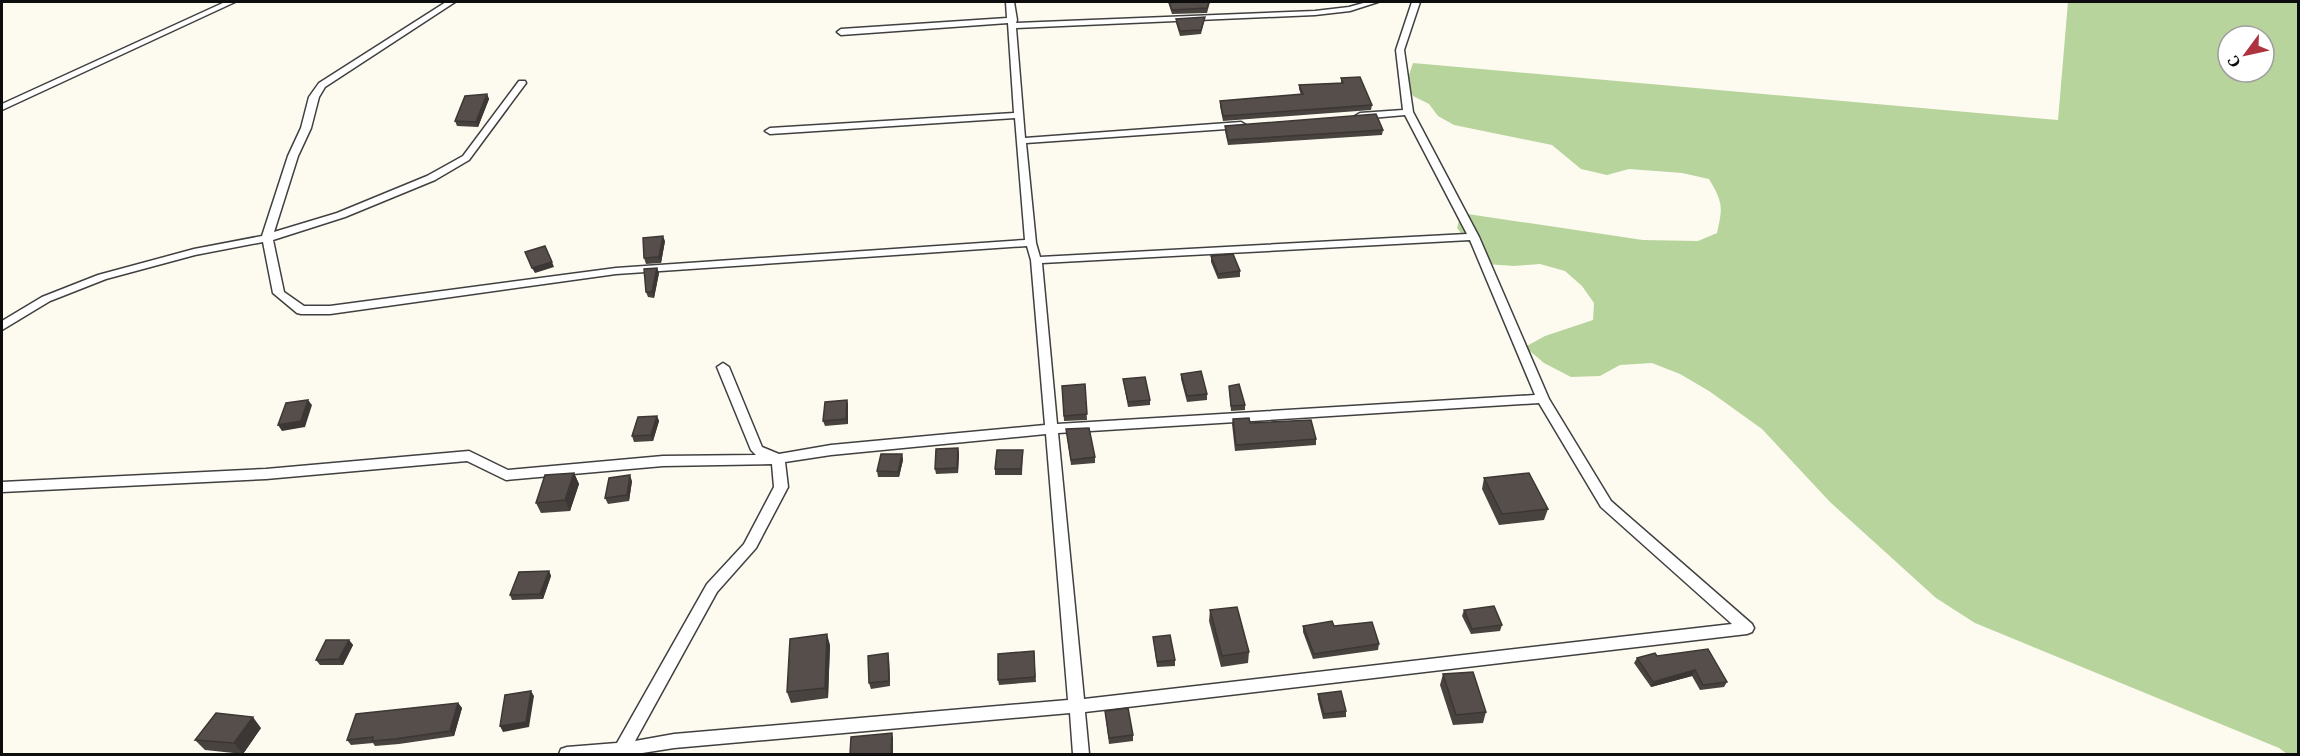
<svg xmlns="http://www.w3.org/2000/svg" width="2300" height="756" font-family="'Source Serif 4',serif">
  <rect width="100%" height="100%" fill="#fdfaef"/>
  <!-- forest -->
  <path fill="#b8d49d" fill-rule="evenodd" d="M2068,2H2298V754H2287L2279,748L1975,623L1936,598L1830,502L1762,429L1709,391L1680,374L1652,363L1620,365L1600,376L1571,377L1544,363L1525,347L1545,336L1593,320L1594,303L1582,286L1565,271L1540,264L1514,266L1486,264L1457,228L1461,213L1643,240L1698,241L1717,233C1723,206 1723,203 1709,179L1682,173L1629,169L1607,175L1581,169L1552,145L1454,125L1438,116L1429,104L1413,96L1406,84L1413,63L2058,120ZM2228,36H2264V72H2228Z"/>
  <g fill="none" stroke-linecap="round" stroke-linejoin="round">
    <!-- service casing -->
    <g stroke="#404040" stroke-width="3">
      <path id="service" d="M225,2H235L2,110V104Z
        M446,2H455L325,87L319,97L311,128L298,156L274,232L337,213L427,176L463,156L519,81H525L526,83L469,160L435,180L345,217L273,240L284,292L304,306H330L616,268L1025,240L1015,118L770,134L765,131L770,128L1014,113L1008,23L841,35L837,32L841,29L1007,18L1006,2H1014L1017,20L1016,23L1315,11L1349,7L1367,2H1378L1350,11L1315,15L1016,28L1025,138L1241,122L1246,125L1241,128L1026,143L1036,243L1040,257L1467,234L1405,115L1360,119L1355,116L1360,113L1403,110L1396,50L1412,2H1420L1404,50L1413,112L1479,237L1549,399L1611,501L1752,624L1754,628L1752,632L1747,634L1085,712L1089,754H1073L1070,713L674,748L636,754H559L561,749L567,747L617,743L707,584L744,544L774,487L772,464L663,466L506,480L467,461L266,479L2,492V482L266,469L469,451L508,470L663,456L756,455L751,450L717,367L723,363L729,367L762,447L779,454L831,445L1045,425L1031,260L1027,246L616,274L330,314H301L297,313L273,293L263,242L195,255L106,279L50,301L2,330V321L42,297L98,275L194,249L262,236L288,156L301,128L309,97L319,83ZM1470,240L1535,395L1057,424L1042,263ZM1539,403L1601,507L1732,624L1084,699L1058,433ZM1046,434L1068,700L674,734L635,741L717,592L756,548L788,487L785,462L831,455Z"/>
    </g>
    <!-- service -->
    <use href="#service" fill="#fff" fill-rule="evenodd"/>
  </g>
  <!-- wall -->
  <path fill="#494340" d="M1168,2H1210L1207,13L1172,14Z
    M1205,17L1204,22L1201,34L1180,36L1176,23V19Z
    M1341,78L1372,105L1371,110L1223,121L1220,106V101L1301,95L1299,89V85L1341,83Z
    M487,94L489,99L478,127L457,126L455,121Z
    M1225,126L1383,130L1382,135L1228,145L1225,131Z
    M665,241L661,263L646,264L644,258Z
    M1211,256L1240,271V277L1218,279L1211,262Z
    M657,268L659,273L654,298L648,297L646,292Z
    M1181,374L1207,394V400L1187,402L1181,379Z
    M1123,379L1150,400V405L1128,407Z
    M1085,384L1087,420L1064,421L1062,386Z
    M1229,386L1245,405V410L1231,411Z
    M847,400L848,405V424L825,426L823,421Z
    M657,416L659,421L653,441L634,442L632,436Z
    M1233,419L1316,439V445L1235,451L1232,424Z
    M1066,429L1095,457V463L1071,465Z
    M958,448L959,454L958,473L936,474L935,469Z
    M1023,450L1022,475H995V469Z
    M902,454L903,460L899,477H878L877,471Z
    M574,473L579,484L570,511L541,513L536,503Z
    M1484,478L1548,509L1544,520L1499,525L1482,489Z
    M632,481L629,501L608,504L605,498Z
    M549,571L551,576L543,599L512,600L510,595Z
    M1210,610L1249,652L1248,663L1221,667L1209,621Z
    M1464,610L1502,625L1500,631L1471,634L1462,616Z
    M1303,626H1334L1379,644L1378,650L1313,659L1303,632Z
    M1153,637L1175,660V666L1157,667Z
    M349,640L353,645L343,665H320L316,660Z
    M830,645L828,698L791,703L787,692Z
    M1034,651L1036,682L999,685L998,680Z
    M888,653L889,658L890,686L871,689L869,683Z
    M1657,656L1727,682L1724,687L1700,690L1692,676L1651,687L1634,663L1637,658Z
    M1443,674L1486,712L1483,723L1453,725L1440,685Z
    M1318,694L1346,711V717L1323,719L1318,699Z
    M458,703L462,708L454,736L399,744L375,746L373,743L351,745L347,740Z
    M1105,711L1133,735V741L1109,744Z
    M261,728L243,754L205,750L195,740Z"/>
  <!-- shaded-wall -->
  <path fill="#3c3734" d="M487,94L489,99L478,127L476,122Z
    M663,236L665,241L661,263L659,257Z
    M552,262L554,267L535,273L532,268Z
    M657,268L659,273L654,298L652,292Z
    M308,400L312,405L305,427L282,431L278,425Z
    M847,400L848,405V424L846,419Z
    M657,416L659,421L653,441L651,435Z
    M958,448L959,454L958,473L957,468Z
    M902,454L903,460L899,477L898,472Z
    M574,473L579,484L570,511L565,500Z
    M630,475L632,481L629,501L627,495Z
    M549,571L551,576L543,599L540,594Z
    M827,634L830,645L828,698L825,688Z
    M349,640L353,645L343,665L339,659Z
    M888,653L889,658L890,686L889,681Z
    M1695,670L1692,676L1651,687L1653,682Z
    M531,691L534,696L529,727L503,732L500,726Z
    M458,703L462,708L454,736L450,731Z
    M253,717L261,728L243,754L234,743Z
    M892,733L893,738V754H891Z"/>
  <!-- building -->
  <path fill="#554e4b" stroke="#3c3734" stroke-width="1.5" d="M1169,2H1209L1207,8L1172,10Z
    M1205,17L1201,30L1180,31L1176,19Z
    M1360,77L1372,105L1223,116L1220,101L1303,94L1299,85L1343,83L1341,78Z
    M487,94L476,122L455,121L465,96Z
    M1376,114L1383,130L1228,140L1225,126Z
    M663,236L659,257L644,258L643,238Z
    M545,246L552,262L532,268L525,252Z
    M1233,254L1240,271L1218,274L1211,256Z
    M657,268L652,292H646L644,269Z
    M1201,371L1207,394L1187,396L1181,374Z
    M1145,377L1150,400L1128,402L1123,379Z
    M1085,384L1087,414L1064,416L1062,386Z
    M1239,384L1245,405L1231,406L1229,386Z
    M308,400L301,421L278,425L286,403Z
    M847,400L846,419L823,421L825,402Z
    M657,416L651,435L632,436L638,417Z
    M1249,418L1250,423L1311,420L1316,439L1236,445L1233,419Z
    M1089,428L1095,457L1071,460L1066,429Z
    M958,448L957,468L935,469L936,449Z
    M997,450H1023L1021,469H995Z
    M881,454H902L898,472L877,471Z
    M574,473L565,500L536,503L545,475Z
    M1529,473L1548,509L1502,514L1484,478Z
    M630,475L627,495L605,498L609,478Z
    M549,571L540,594L510,595L519,572Z
    M1494,606L1502,625L1472,629L1464,610Z
    M1237,607L1249,652L1222,656L1210,610Z
    M1332,621L1334,626L1372,622L1379,644L1314,654L1303,626Z
    M827,634L825,688L787,692L790,639Z
    M1170,635L1175,660L1157,662L1153,637Z
    M326,640H349L339,659L316,660Z
    M1708,649L1727,682L1703,685L1695,670L1653,682L1637,658L1655,653L1657,656Z
    M1034,651L1035,677L998,680V654Z
    M888,653L889,681L869,683L868,656Z
    M1473,672L1486,712L1456,715L1443,674Z
    M531,691L526,722L500,726L505,695Z
    M1341,691L1346,711L1324,714L1318,694Z
    M458,703L450,731L395,739L372,741L373,737L347,740L356,714Z
    M1128,708L1133,735L1109,738L1105,711Z
    M216,713L253,717L234,743L195,740Z
    M892,733L891,754H850L851,737Z"/>
  <!-- border -->
  <rect width="2300" height="756" fill="none" stroke="#0d0d0d" stroke-width="6"/>
  <!-- north arrow -->
  <g transform="translate(2246 54) rotate(237)"><circle r="28" fill="#ffffff" stroke="#9e9e9e" stroke-width="1.5"/>
  <path d="M0-4.5L10 22L0 15L-10 22Z" fill="#af333f"/>
  <text y="-9" font-size="16" font-weight="bold" text-anchor="middle" fill="#0d0d0d">С</text>
  </g>
</svg>
